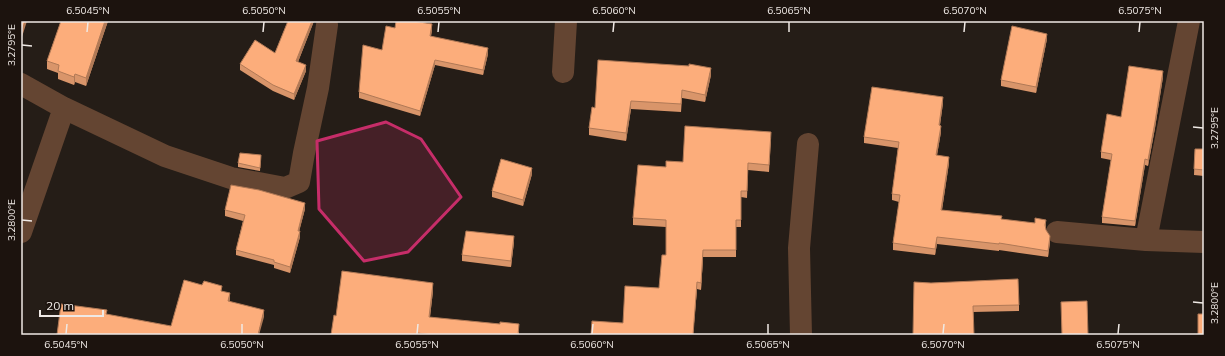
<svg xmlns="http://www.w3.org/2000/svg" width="1225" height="356" font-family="Mulish,sans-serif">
  <rect width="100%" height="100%" fill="#251d17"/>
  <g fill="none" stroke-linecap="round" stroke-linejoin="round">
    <!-- minor -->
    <path stroke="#644532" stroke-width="22" d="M563,72L566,21
      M21,84L64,108L21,232
      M64,108L165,156L231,178L285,188L299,182L304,153L318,88L327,25
      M1057,232L1146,240L1204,242
      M1146,240L1189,21
      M801,335L799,248L808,144"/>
  </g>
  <!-- wall -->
  <path fill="#d9956a" d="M61,21H108L86,86L75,82L74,85L58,79V73L47,69V61Z
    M288,21H314L298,62L306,71L294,100L273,91L240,70V64L275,53Z
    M709,21H722V22Z
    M395,28L432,30L431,36L488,54L483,75L435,65L420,116L359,98V92Z
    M1047,39L1036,93L1001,86V80Z
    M711,75L705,102L682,98L681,112L631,109L626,141L589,135V128L595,108Z
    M1163,77L1155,128L1148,166L1145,165L1135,226L1102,223V217L1111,160L1101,158V152L1121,117Z
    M943,103L940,125L941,132L937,155L949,163L942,210L1046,226L1045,229L1050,242L1048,257L999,250V251L937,244L935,255L893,250V243L899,202L892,200V194L898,148L864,143V137Z
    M771,138L769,172L748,170L747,198L741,197V227H736V257H703L701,290L697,289L693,335H591L623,323L659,288L666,255V227L633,225V218L666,167Z
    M1195,149H1204V176L1194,175Z
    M261,155L260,171L238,167V163Z
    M532,174L523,206L492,197V191Z
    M305,209L299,231L300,237L290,273L274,268V265L236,255V250L243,221L225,216V210Z
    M514,242L511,267L462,261V255Z
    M914,282L1019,305V311L973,312Z
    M433,291L430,317L519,332V335H331L336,316Z"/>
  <!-- shaded-wall -->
  <path fill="#b07956" d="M25,21H27L21,40V34Z
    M105,21H108L86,86V78Z
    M312,21H314L296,67V61Z
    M432,24V30L430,42V36Z
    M1047,34V39L1036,93V87Z
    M488,48V54L483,75V70Z
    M435,60V65L420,116V111Z
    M306,65V71L294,100V94Z
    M711,68V75L705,102V95Z
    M1163,71V77L1155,128L1148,166V160Z
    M75,74V82L74,85V77Z
    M943,97V103L939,132V125Z
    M631,101V109L626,141V133Z
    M941,126V132L936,161V155Z
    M949,157V163L941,216V210Z
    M1145,159V165L1135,226V221Z
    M532,168V174L523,206V200Z
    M305,203V209L298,236V231Z
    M1046,220V226L1045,231V225Z
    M300,231V237L290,273V267Z
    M514,236V242L511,267V261Z
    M1050,236V242L1048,257V251Z
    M937,237V244L935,255V249Z
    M703,250V257L701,290V283Z
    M697,282V289L693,335Z
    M433,283V291L429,325V317Z
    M230,293V300L228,308V301Z
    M264,310V317L259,335H258Z"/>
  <!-- building -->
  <path fill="#fcad7b" stroke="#b07956" d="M21,21H25L21,34Z
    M61,21H105L86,78L75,74L74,77L58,71L59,65L47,61Z
    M288,21H312L296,61L306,65L294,94L273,85L240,64L255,40L275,53Z
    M396,21H413L432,24L430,36L488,48L483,70L435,60L420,111L359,92L363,45L382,50L386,26L395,28Z
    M1012,26L1047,34L1036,87L1001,80Z
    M598,60L689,66V64L711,68L705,95L682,90L681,104L631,101L626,133L589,128L592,107L595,108Z
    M1129,66L1163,71L1155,122L1148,160L1145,159L1135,221L1102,217L1112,154L1101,152L1107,114L1121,117Z
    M872,87L943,97L939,125L941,126L936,155L949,157L941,210L1002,216L1001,219L1035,223V218L1046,220L1045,225L1046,230L1050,236L1048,251L999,243V244L937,237L935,249L893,243L900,195L892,194L899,142L864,137Z
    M685,126L771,132L769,165L748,163L747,191H741V220H736V250H703L701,283L697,282L693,335H591L592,321L623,323L625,286L659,288L662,255H666V220L633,218L638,165L666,167V161L683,162Z
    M1195,149H1204V170L1194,169Z
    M240,153L261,155L260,168L238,163Z
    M501,159L532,168L523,200L492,191Z
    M231,185L259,190L305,203L298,231H300L290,267L274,262V260L236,250L245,215L225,210Z
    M466,231L514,236L511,261L462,255Z
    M342,271L433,283L429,317L500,324V322L519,324L518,335H433L417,333V335H331L334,315L336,316Z
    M1018,279L1019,305L973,306L974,335H913L914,282L931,283Z
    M184,280L202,285L204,281L222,286L221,291L230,293L228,301L264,310L258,335H57L61,304L107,310L106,314L171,326Z
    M1087,301L1088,335H1062L1061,302Z
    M1198,314H1204V335H1198Z"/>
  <!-- marked area -->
  <path fill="#c62d69" fill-opacity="0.2" stroke="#c62d69" stroke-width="3" stroke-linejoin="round" d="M386,122L421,139L461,197L408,252L364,261L319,209L317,141Z"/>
  <!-- ticks -->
  <path fill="none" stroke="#efe9e5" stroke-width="1.5" d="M87,32L88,22M263,32L264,22M438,32L439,22M613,32L614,22M789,32V22M964,32L965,22M1139,32L1140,22M22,45L32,46M1193,127L1203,128M22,220L32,221M1193,302L1203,303M66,334L67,324M242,334V324M417,334L418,324M592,334L593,324M768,334V324M943,334L944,324M1118,334L1119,324"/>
  <!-- border -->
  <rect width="1225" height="356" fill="none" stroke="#1c130e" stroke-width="44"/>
  <!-- scale -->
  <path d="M40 310v6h63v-6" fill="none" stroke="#efe9e5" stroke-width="2"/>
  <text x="46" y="310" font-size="12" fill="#efe9e5" stroke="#1c130e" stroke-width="3" paint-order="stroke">20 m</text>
  <rect x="22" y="22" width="1181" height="312" fill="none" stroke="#efe9e5" stroke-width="1.5"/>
  <g font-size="10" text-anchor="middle" fill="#efe9e5">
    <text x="88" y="14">6.5045°N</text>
    <text x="264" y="14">6.5050°N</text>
    <text x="439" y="14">6.5055°N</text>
    <text x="614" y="14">6.5060°N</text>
    <text x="789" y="14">6.5065°N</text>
    <text x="965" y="14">6.5070°N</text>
    <text x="1140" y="14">6.5075°N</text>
    <text transform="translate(11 45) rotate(-90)" y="4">3.2795°E</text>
    <text transform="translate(1214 128) rotate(-90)" y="4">3.2795°E</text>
    <text transform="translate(11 220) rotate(-90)" y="4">3.2800°E</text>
    <text transform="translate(1214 303) rotate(-90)" y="4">3.2800°E</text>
    <text x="66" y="348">6.5045°N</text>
    <text x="242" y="348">6.5050°N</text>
    <text x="417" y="348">6.5055°N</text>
    <text x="592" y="348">6.5060°N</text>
    <text x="768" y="348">6.5065°N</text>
    <text x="943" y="348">6.5070°N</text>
    <text x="1118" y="348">6.5075°N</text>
  </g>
</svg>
